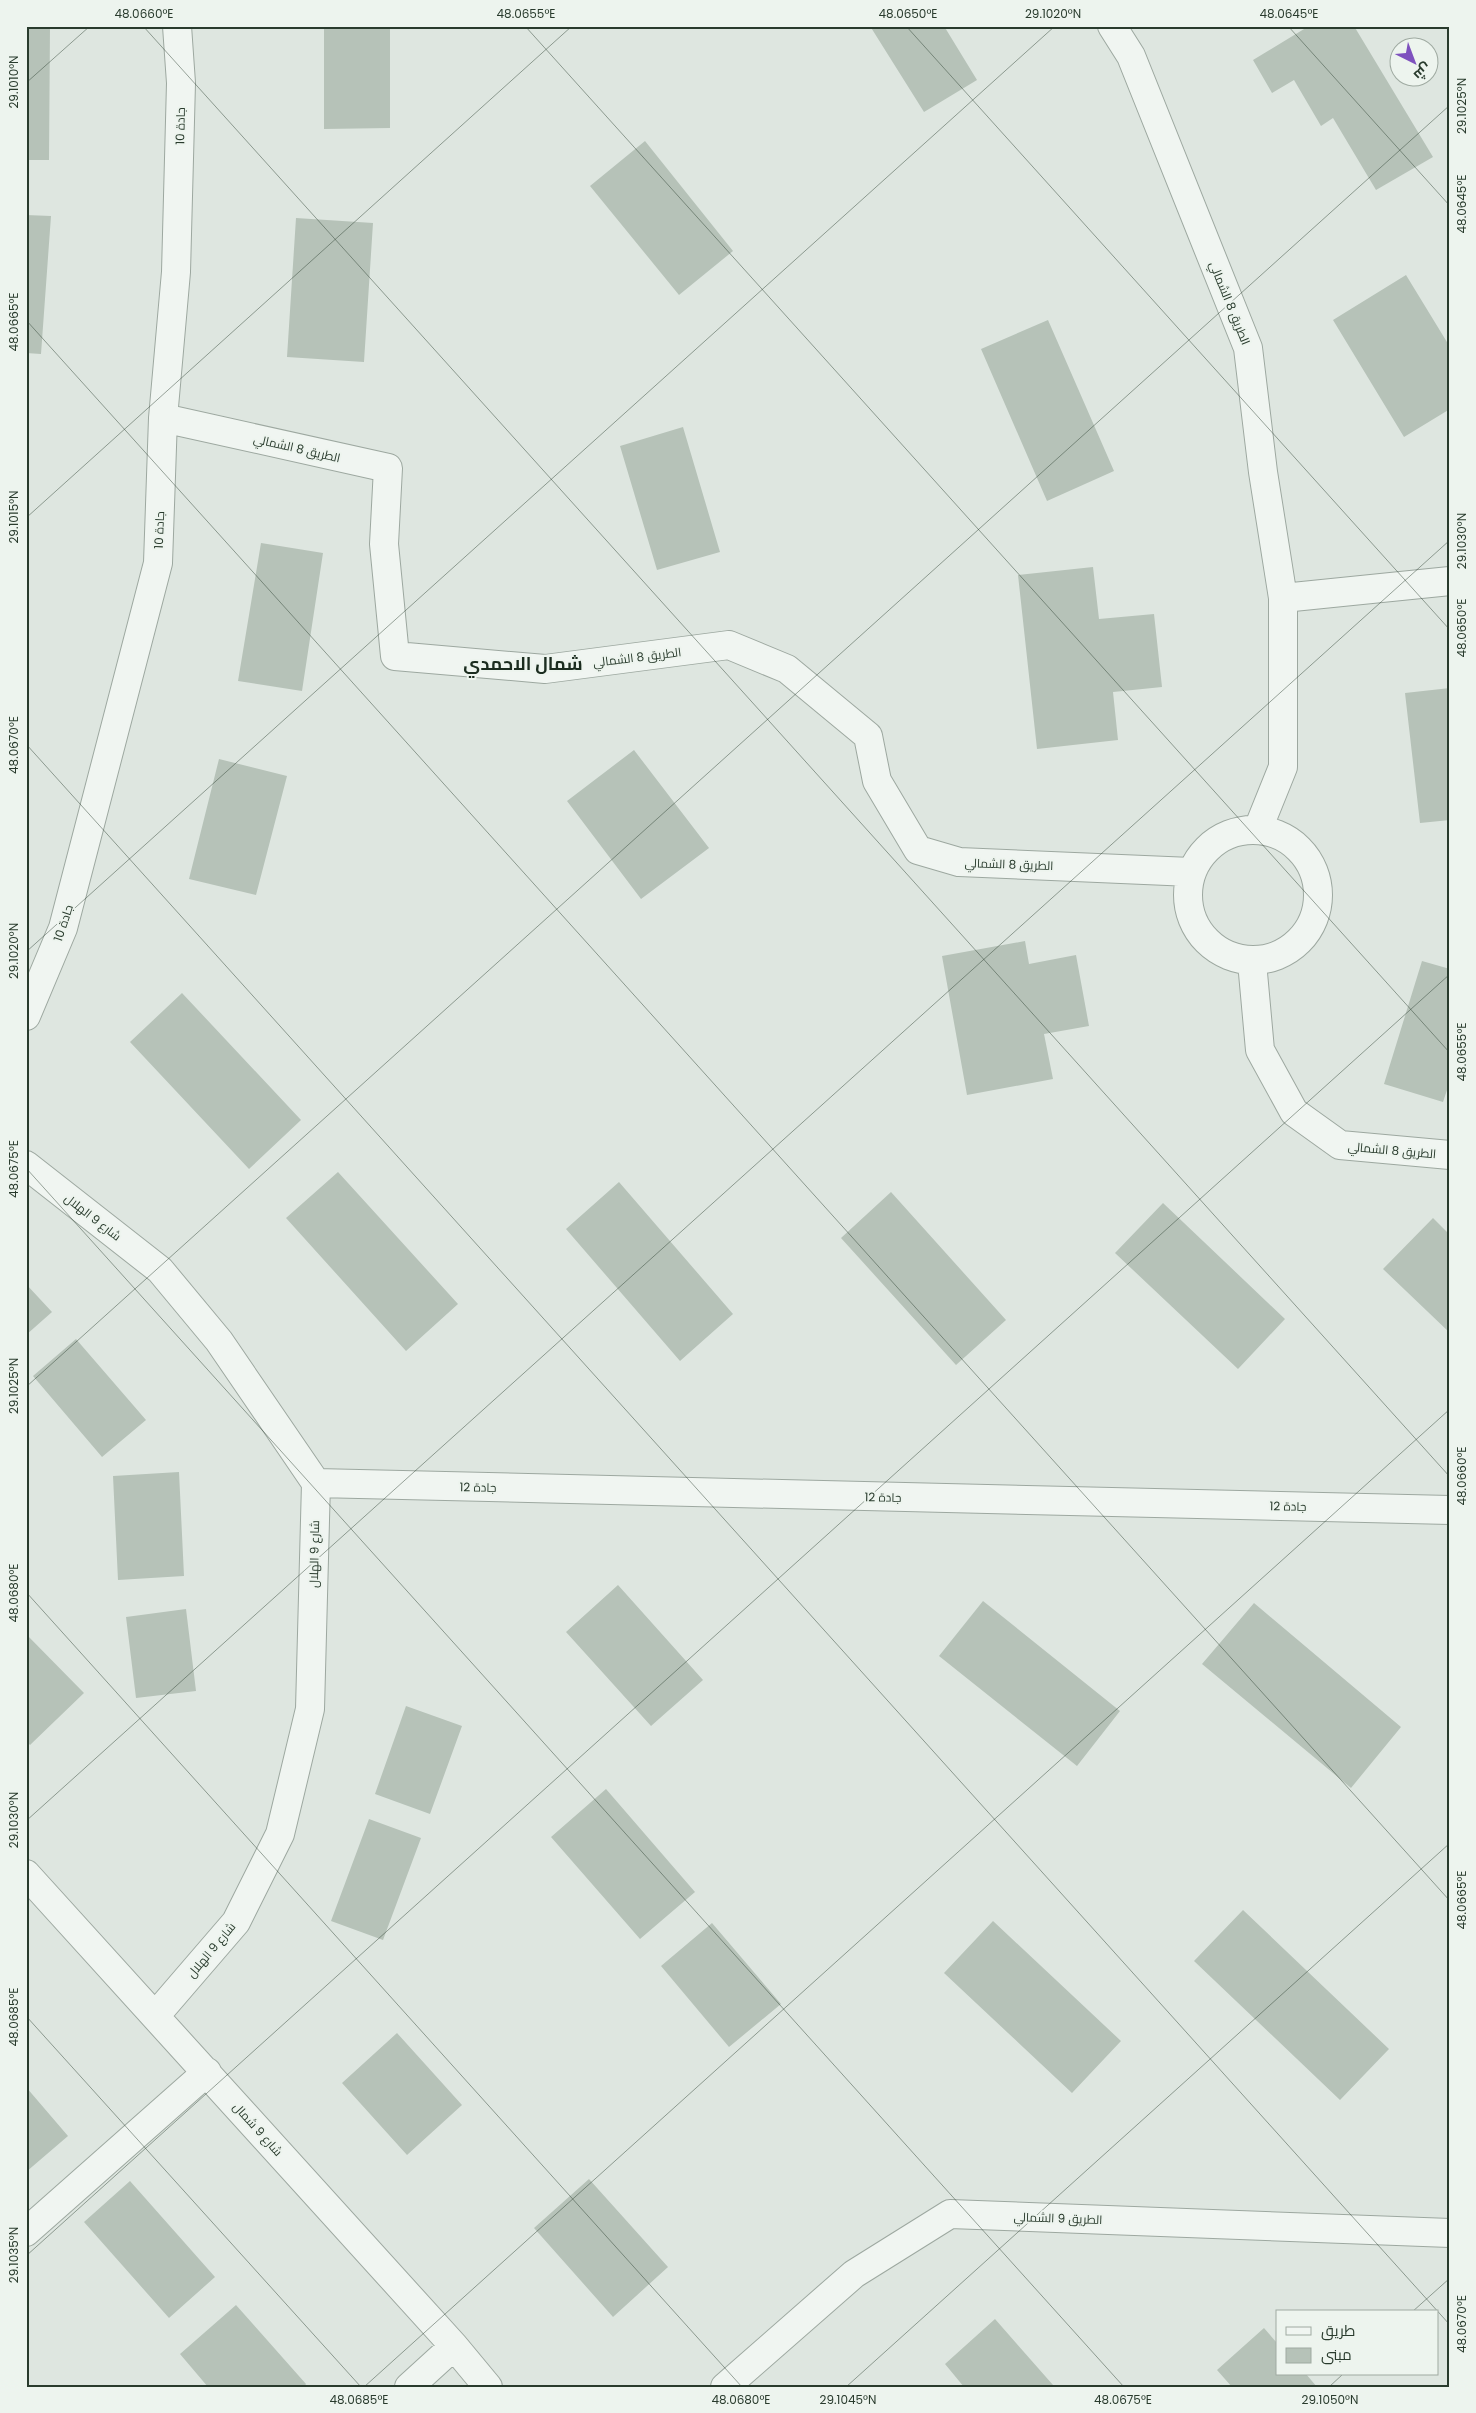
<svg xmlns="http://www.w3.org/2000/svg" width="1476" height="2413" font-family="Poppins,Cairo,sans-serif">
  <rect width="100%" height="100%" fill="#dee6e0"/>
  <!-- building -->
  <path fill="#b6c2b8" d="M26,26H50L49,160H26Z
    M324,26H390V128L324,129Z
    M870,26H944L977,80L924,112Z
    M1309,26H1354L1433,157L1376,190L1333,118L1321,126L1294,80L1272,93L1253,60Z
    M645,141L733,251L679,295L590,186Z
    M26,215L51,216L41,354L26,353Z
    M296,218L373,223L364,362L287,357Z
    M1406,275L1450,347V409L1404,437L1333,320Z
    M1048,320L1114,471L1047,501L981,349Z
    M683,427L720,552L657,570L620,446Z
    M261,543L323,553L302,691L238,681Z
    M1093,567L1099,619L1154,614L1162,687L1113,692L1118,740L1037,749L1018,575Z
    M1450,688V820L1420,823L1405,693Z
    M634,750L709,848L641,899L567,801Z
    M219,759L287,776L256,895L189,879Z
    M1025,941L1029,964L1076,955L1089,1026L1044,1034L1053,1079L967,1095L942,956Z
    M1422,961L1450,969V1081L1443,1102L1384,1084Z
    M182,993L301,1120L249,1169L130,1042Z
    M338,1172L458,1304L406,1351L286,1218Z
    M619,1182L733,1314L680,1361L566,1229Z
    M891,1192L1006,1320L956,1365L841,1238Z
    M1163,1203L1285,1319L1238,1369L1115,1253Z
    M1433,1218L1450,1235V1333L1383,1269Z
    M26,1284L52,1312L26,1335Z
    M76,1339L146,1420L102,1457L33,1376Z
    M179,1472L184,1576L118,1580L113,1476Z
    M618,1585L703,1680L651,1726L566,1632Z
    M983,1601L1120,1711L1077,1766L939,1656Z
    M1254,1603L1401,1727L1351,1788L1202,1664Z
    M186,1609L196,1691L136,1698L126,1617Z
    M26,1634L84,1693L30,1745L26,1741Z
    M406,1706L462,1726L430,1814L375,1794Z
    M606,1789L695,1892L640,1939L551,1837Z
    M369,1819L421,1838L383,1940L331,1921Z
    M1243,1910L1389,2049L1340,2100L1194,1961Z
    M993,1921L1121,2041L1072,2093L944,1973Z
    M712,1923L781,2004L729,2047L661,1966Z
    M397,2033L462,2105L407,2155L342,2083Z
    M26,2087L68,2136L26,2172Z
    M589,2179L668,2267L613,2317L534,2228Z
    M130,2181L215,2277L169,2318L84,2222Z
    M236,2305L306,2384L304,2387H208L180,2354Z
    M995,2319L1053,2385L1055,2387H964L945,2364Z
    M1264,2328L1277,2343V2374H1306L1317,2387H1232L1217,2370Z"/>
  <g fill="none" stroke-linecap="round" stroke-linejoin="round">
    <!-- street casing -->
    <g stroke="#9da8a0" stroke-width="30">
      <path id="street" d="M1112,26L1131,56L1248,348L1263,472L1283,598V767L1258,829
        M163,418L388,468L384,544L395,656L545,669L729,645L787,669L868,736L877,781L918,850L959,862L1191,872
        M1283,598L1450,581
        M1188 895a65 65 0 1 1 130 0a65 65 0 1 1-130 0Z
        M1252,962L1260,1050L1294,1112L1340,1145L1450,1155
        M26,1016L63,928L158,563L163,418L176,272L181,83L177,26
        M26,1165L160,1270L219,1341L316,1483L310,1709L280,1834L236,1922L156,2015
        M316,1483L1450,1510
        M26,1874L454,2346L488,2387
        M26,2232L207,2072
        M409,2387L454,2346
        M725,2387L854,2274L950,2214L1450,2233"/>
    </g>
    <!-- street -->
    <use href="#street" stroke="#f0f5f1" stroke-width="28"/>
  </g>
  <!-- ticks -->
  <path fill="none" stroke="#293b2d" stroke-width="1" stroke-opacity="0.45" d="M143,26L1450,1477M525,26L1450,1053M906,26L1450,630M1288,26L1450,206M26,83L90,26M26,320L1450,1901M26,518L572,26M26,744L1450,2325M26,952L1055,26M26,1168L1124,2387M26,1387L1450,105M26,1592L742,2387M26,1821L1450,540M26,2016L361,2387M26,2256L1450,974M1412,2312L1450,2278M364,2387L1450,1409M846,2387L1450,1843M1329,2387L1343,2374"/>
  <g text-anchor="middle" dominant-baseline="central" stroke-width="4" stroke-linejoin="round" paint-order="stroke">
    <!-- street labels -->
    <g font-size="12" fill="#293b2d" stroke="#edf4ee">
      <text transform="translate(180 126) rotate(-89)">جادة 10</text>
      <text transform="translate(1230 303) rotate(68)">الطريق 8 الشمالي</text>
      <text transform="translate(297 448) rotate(13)">الطريق 8 الشمالي</text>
      <text transform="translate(159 530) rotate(-88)">جادة 10</text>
      <text transform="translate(637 657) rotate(-7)">الطريق 8 الشمالي</text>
      <text transform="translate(1009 864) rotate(2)">الطريق 8 الشمالي</text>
      <text transform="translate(63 923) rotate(-72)">جادة 10</text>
      <text transform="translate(1392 1150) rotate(5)">الطريق 8 الشمالي</text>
      <text transform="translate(93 1217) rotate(38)">شارع 9 الهلال</text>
      <text transform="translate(478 1487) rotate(1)">جادة 12</text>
      <text transform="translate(883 1497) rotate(1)">جادة 12</text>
      <text transform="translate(1288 1506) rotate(1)">جادة 12</text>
      <text transform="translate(314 1554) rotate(-89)">شارع 9 الهلال</text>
      <text transform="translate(211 1950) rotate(-50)">شارع 9 الهلال</text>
      <text transform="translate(258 2129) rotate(48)">شارع 9 شمال</text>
      <text transform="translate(1058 2218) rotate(2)">الطريق 9 الشمالي</text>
    </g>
    <!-- district labels -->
    <g font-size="18" font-weight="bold" fill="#1b2c1f" stroke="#edf4ee">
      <text x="523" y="663">شمال الاحمدي</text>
    </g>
  </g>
  <!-- border -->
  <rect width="1476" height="2413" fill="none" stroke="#edf4ee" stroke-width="55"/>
  <!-- legend -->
  <rect x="1276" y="2310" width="162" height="65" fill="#edf4ee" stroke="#9faaa1"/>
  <rect x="1286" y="2327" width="25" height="8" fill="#f0f5f1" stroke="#9faaa1"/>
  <text x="1321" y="2336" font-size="15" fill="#293b2d">طريق</text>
  <rect x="1286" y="2348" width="25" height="15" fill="#b6c2b8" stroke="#9faaa1"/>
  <text x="1321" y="2360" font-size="15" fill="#293b2d">مبنى</text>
  <!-- north arrow -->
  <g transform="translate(1414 62) rotate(138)"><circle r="24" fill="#edf4ee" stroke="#9faaa1"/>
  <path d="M0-4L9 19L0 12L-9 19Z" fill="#7e51be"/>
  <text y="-8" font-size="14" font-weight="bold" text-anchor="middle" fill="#293b2d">ش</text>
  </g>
  <rect x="28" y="28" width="1420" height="2358" fill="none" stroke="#293b2d" stroke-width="2"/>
  <g font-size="12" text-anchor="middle" fill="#293b2d">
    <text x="144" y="18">48.0660°E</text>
    <text x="526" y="18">48.0655°E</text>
    <text x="908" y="18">48.0650°E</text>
    <text x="1053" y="18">29.1020°N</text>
    <text x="1289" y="18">48.0645°E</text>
    <text transform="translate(14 82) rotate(-90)" y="4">29.1010°N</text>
    <text transform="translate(1462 106) rotate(-90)" y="4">29.1025°N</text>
    <text transform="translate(1462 204) rotate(-90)" y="4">48.0645°E</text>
    <text transform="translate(14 322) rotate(-90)" y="4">48.0665°E</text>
    <text transform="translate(14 517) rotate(-90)" y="4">29.1015°N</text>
    <text transform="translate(1462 541) rotate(-90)" y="4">29.1030°N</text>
    <text transform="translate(1462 628) rotate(-90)" y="4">48.0650°E</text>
    <text transform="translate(14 745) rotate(-90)" y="4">48.0670°E</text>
    <text transform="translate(14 951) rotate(-90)" y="4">29.1020°N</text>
    <text transform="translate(1462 1052) rotate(-90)" y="4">48.0655°E</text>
    <text transform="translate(14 1169) rotate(-90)" y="4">48.0675°E</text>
    <text transform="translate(14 1386) rotate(-90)" y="4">29.1025°N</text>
    <text transform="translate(1462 1476) rotate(-90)" y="4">48.0660°E</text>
    <text transform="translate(14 1593) rotate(-90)" y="4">48.0680°E</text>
    <text transform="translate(14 1820) rotate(-90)" y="4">29.1030°N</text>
    <text transform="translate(1462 1900) rotate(-90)" y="4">48.0665°E</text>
    <text transform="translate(14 2017) rotate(-90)" y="4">48.0685°E</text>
    <text transform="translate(14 2255) rotate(-90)" y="4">29.1035°N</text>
    <text transform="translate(1462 2324) rotate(-90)" y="4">48.0670°E</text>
    <text x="359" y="2404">48.0685°E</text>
    <text x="741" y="2404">48.0680°E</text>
    <text x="848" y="2404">29.1045°N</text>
    <text x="1123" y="2404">48.0675°E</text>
    <text x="1330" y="2404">29.1050°N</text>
  </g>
</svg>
